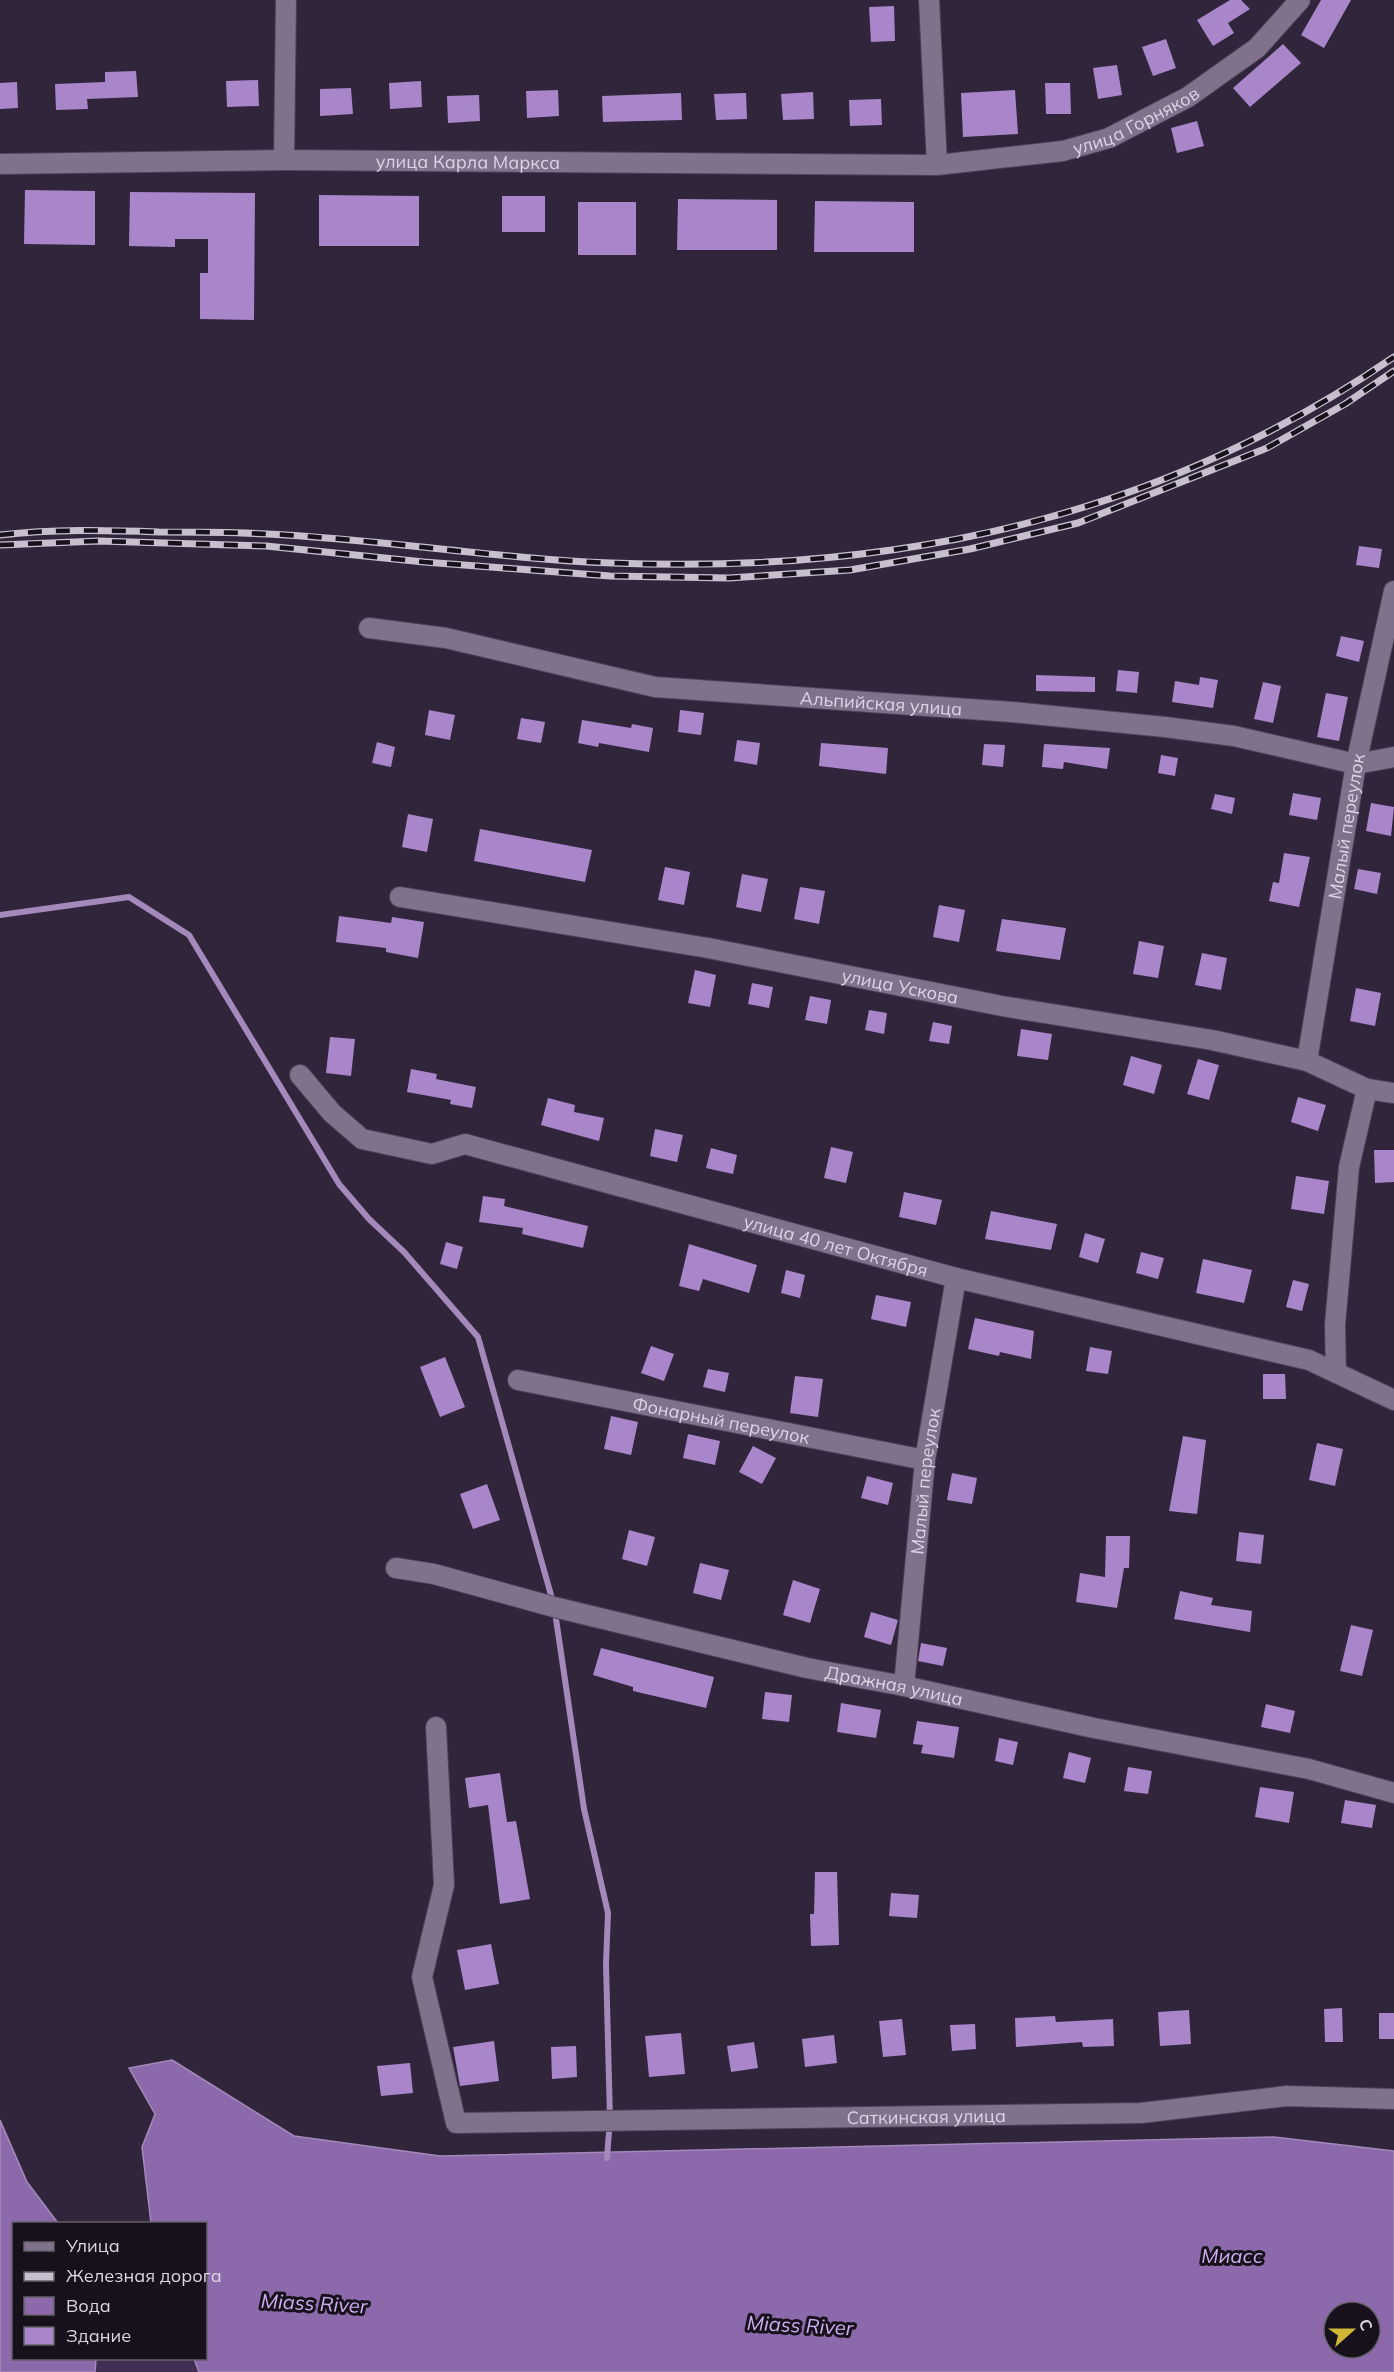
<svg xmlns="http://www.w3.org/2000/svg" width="1394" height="2372" font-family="Mulish,sans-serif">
  <rect width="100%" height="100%" fill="#31253c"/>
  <!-- green -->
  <path fill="#412e52" d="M96,2358L194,2359L199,2372H95Z"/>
  <!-- water -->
  <path fill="#8c69aa" stroke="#a489bb" stroke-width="1.5" fill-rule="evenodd" d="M172,2060L294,2136L440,2156L1274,2137L1394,2151V2372H199L194,2359L206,2358V2224L151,2223L142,2147L155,2114L129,2068ZM1334,2312H1370V2348H1334Z
    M0,2120L27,2182L58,2223L14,2224V2358L96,2359L95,2372H0Z"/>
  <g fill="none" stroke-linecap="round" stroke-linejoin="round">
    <!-- stream -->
    <path stroke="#a489bb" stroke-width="6" d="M0,915L129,897L189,935L339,1184L369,1219L404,1252L478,1337L553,1602
      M555,1612L584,1809L608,1913L606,1964L610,2119L607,2158"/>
  </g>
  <!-- building -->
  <path fill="#a986c9" d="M1230,0H1241L1250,9L1228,23L1234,33L1213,46L1197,20Z
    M1321,0H1351L1324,48L1301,35Z
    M894,6L895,41L871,42L869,7Z
    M1166,39L1176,68L1153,76L1142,47Z
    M1283,44L1301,63L1250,107L1233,88Z
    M1117,65L1122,95L1098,99L1093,68Z
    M136,71L138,97L87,99L88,109L56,110L55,84L105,82V72Z
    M258,80L259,106L227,107L226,81Z
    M421,81L422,107L390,109L389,83Z
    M17,82L18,108L0,109V83Z
    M1045,83H1070L1071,114H1046Z
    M351,88L353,114L320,116V89Z
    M558,90L559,116L527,118L526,91Z
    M1015,90L1018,134L963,137L961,93Z
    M813,92L814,119L783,120L781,94Z
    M681,93L682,120L603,122L602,96Z
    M746,93L747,119L716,120L714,94Z
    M479,95L480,121L448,123L447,96Z
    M881,99L882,125L850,126L849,100Z
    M1197,121L1204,146L1177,153L1171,128Z
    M25,190L95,191V245L24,244Z
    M130,192L255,193L254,320L200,319V273H208V239H175V247L129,246Z
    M319,195L419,196V246H319Z
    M502,196H545V232H502Z
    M678,199L777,200V250H677Z
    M815,201L914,202V252H814Z
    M578,202H636V255H578Z
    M1359,546L1382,549L1379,568L1356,565Z
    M1341,636L1364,641L1359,662L1336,656Z
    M1118,670L1139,672L1137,693L1116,691Z
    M1036,675L1095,677V692L1036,691Z
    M1200,677L1218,680L1213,708L1172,702L1175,681L1199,685Z
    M1263,682L1281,686L1273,723L1254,719Z
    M1326,693L1348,697L1339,741L1317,737Z
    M429,710L455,715L450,740L425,735Z
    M680,710L704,713L701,735L678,732Z
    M521,718L545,722L541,743L517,739Z
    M582,720L631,728L632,724L653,728L649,752L599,743L598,747L578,743Z
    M737,740L760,743L757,765L734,761Z
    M377,742L395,747L391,767L372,763Z
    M821,743L888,748L886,774L819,766Z
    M984,744L1005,745L1003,767L982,765Z
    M1044,744L1110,748L1107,769L1064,762L1063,769L1042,767Z
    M1161,755L1178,758L1175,776L1158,773Z
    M1293,793L1321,798L1317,820L1289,815Z
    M1215,794L1235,798L1232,814L1211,809Z
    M1371,803L1394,807L1391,836L1366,831Z
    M408,814L433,819L427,852L402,847Z
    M480,829L592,850L585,882L474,861Z
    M1284,853L1310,857L1299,907L1269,901L1273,882L1279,883Z
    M665,867L690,872L684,905L658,900Z
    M1358,869L1381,873L1377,894L1354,889Z
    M742,874L768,879L761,912L736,907Z
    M800,887L825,891L819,924L794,919Z
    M939,905L965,910L959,942L933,937Z
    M339,916L391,923L392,917L424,922L418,958L386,952V948L336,942Z
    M1002,919L1066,928L1060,960L996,951Z
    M1139,941L1164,946L1158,978L1133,974Z
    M1202,953L1227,958L1221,990L1195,985Z
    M695,970L716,975L710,1007L688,1003Z
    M752,983L773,987L769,1008L748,1004Z
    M1356,988L1381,993L1375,1026L1350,1021Z
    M810,996L831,1000L827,1024L805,1020Z
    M869,1010L887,1013L884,1034L865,1030Z
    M933,1022L952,1026L949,1044L929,1041Z
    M1021,1029L1052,1034L1048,1060L1017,1056Z
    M330,1037L355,1039L351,1076L326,1073Z
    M1131,1056L1162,1065L1154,1094L1123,1085Z
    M1198,1059L1219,1065L1209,1100L1187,1094Z
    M411,1069L437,1074L436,1079L476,1087L472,1108L450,1104L451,1100L407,1092Z
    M1298,1097L1326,1105L1318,1131L1291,1122Z
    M548,1098L575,1105L574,1112L604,1118L599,1141L541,1125Z
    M655,1129L683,1135L677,1162L650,1156Z
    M831,1147L853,1152L846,1183L824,1178Z
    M711,1148L737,1155L733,1174L706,1168Z
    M1374,1150H1394V1182L1375,1183Z
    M1296,1176L1329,1181L1324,1214L1291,1209Z
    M904,1192L942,1200L936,1225L899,1217Z
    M483,1196L505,1199L504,1206L588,1226L583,1248L522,1234L523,1228L479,1222Z
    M991,1211L1057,1224L1051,1250L985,1239Z
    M1085,1233L1105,1239L1098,1263L1079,1257Z
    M446,1242L463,1247L457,1269L440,1264Z
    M689,1244L757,1265L749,1293L703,1279L699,1291L679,1286Z
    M1141,1252L1164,1258L1158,1279L1136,1273Z
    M1203,1259L1252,1270L1244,1303L1196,1293Z
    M786,1270L805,1275L800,1298L781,1293Z
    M1293,1280L1309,1284L1302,1311L1286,1307Z
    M876,1295L911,1302L906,1327L871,1319Z
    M975,1318L1034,1331L1031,1359L1000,1352L999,1356L968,1349Z
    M651,1346L674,1354L664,1381L641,1373Z
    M1090,1347L1112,1351L1108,1374L1086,1371Z
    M445,1357L465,1407L440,1417L420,1367Z
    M708,1369L729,1373L725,1392L703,1387Z
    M1263,1374H1285L1286,1399H1263Z
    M795,1376L823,1379L818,1417L790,1413Z
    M611,1416L638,1422L631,1455L604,1449Z
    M688,1434L720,1441L715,1465L683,1458Z
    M1183,1436L1206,1440L1197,1514L1169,1511Z
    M1317,1443L1343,1449L1335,1486L1309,1480Z
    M753,1446L776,1458L762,1484L739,1472Z
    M952,1473L977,1478L972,1504L947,1500Z
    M867,1476L893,1483L888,1505L861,1498Z
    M487,1484L500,1520L473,1529L460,1494Z
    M629,1530L655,1537L647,1566L622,1559Z
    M1239,1532L1264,1535L1261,1564L1236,1561Z
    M1106,1536H1130L1129,1568H1124L1117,1608L1076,1602L1080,1573L1105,1577Z
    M700,1563L729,1570L721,1600L693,1593Z
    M793,1580L820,1589L810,1623L783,1615Z
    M1180,1591L1213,1598L1211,1605L1252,1611L1250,1632L1174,1619Z
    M871,1612L898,1620L891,1645L864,1637Z
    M1351,1625L1373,1630L1362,1676L1340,1671Z
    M921,1643L947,1648L943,1666L918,1661Z
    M601,1648L714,1677L706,1708L633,1691V1687L593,1675Z
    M765,1692L792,1695L789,1722L762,1719Z
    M841,1703L881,1710L876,1738L837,1732Z
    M1266,1704L1295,1711L1290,1733L1261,1727Z
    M917,1721L959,1727L954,1758L921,1753L923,1745L913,1744Z
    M999,1738L1018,1742L1013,1765L995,1761Z
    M1069,1752L1091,1758L1085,1783L1063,1778Z
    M1128,1767L1152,1771L1148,1794L1124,1791Z
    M500,1773L507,1822L516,1821L530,1899L500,1904L488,1805L469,1808L465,1778Z
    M1260,1787L1294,1792L1289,1823L1255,1817Z
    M1345,1800L1376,1805L1372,1828L1341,1823Z
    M815,1872H837L839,1945L811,1946L810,1914H814Z
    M891,1893L919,1895L917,1918L889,1916Z
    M491,1944L499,1984L465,1990L457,1950Z
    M1342,2008L1343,2042H1325L1324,2009Z
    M1189,2010L1191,2044L1160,2046L1158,2012Z
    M1379,2013H1394V2039H1379Z
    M1055,2016L1056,2022L1113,2019L1114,2046L1083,2047L1082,2042L1016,2047L1015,2018Z
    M902,2019L906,2055L883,2057L879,2021Z
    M975,2024L976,2049L952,2051L950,2025Z
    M681,2033L685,2074L649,2077L645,2036Z
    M834,2035L837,2063L805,2067L802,2039Z
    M494,2041L499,2081L460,2086L453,2047Z
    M754,2042L758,2068L731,2072L727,2046Z
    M576,2046L577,2077L552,2079L551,2047Z
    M410,2063L413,2093L381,2096L377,2066Z"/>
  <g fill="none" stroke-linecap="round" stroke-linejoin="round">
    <!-- minor casing -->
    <g stroke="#4c4255" stroke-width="22">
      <g id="minor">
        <path d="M929,0L937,165"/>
        <path d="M284,160L286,0"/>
        <path id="s1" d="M0,164L284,160L937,165L1063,151L1109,138L1188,97L1257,48L1300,0"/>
        <path id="s2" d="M369,628L446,638L655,687L1012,712L1165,727L1234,736L1356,764L1394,757"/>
        <path id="s3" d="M400,897L708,948L1002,1006L1212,1040L1307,1061L1367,1089L1394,1093"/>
        <path id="s4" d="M1307,1061L1356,764L1394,591"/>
        <path id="s5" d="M300,1075L332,1113L362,1139L432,1154L465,1144L956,1278L1309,1360L1394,1400"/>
        <path d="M1336,1373L1335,1325L1349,1167L1367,1089"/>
        <path id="s6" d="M518,1380L925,1460"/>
        <path id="s7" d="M396,1568L434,1574L554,1607L807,1668L904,1686L1094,1728L1309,1769L1394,1793"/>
        <path id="s8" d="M904,1686L925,1460L956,1278"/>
        <path id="s9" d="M436,1727L444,1885L422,1977L456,2123L1141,2113L1287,2096L1394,2099"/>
      </g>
    </g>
    <!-- minor -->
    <use href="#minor" stroke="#80728d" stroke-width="20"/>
    <!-- rail casing -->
    <g stroke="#c7bece" stroke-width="7">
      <path id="rail" d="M0,535C53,529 106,530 159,532C195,532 231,532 267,534C382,539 497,559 612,563C896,574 1157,519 1394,357
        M0,545L99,541L266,546L424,562L610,576L729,578L850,570L970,549L1078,523L1267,448L1345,404L1394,371"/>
    </g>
    <!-- rail -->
    <use href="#rail" stroke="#16111b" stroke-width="4.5" stroke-dasharray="14" stroke-linecap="butt"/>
  </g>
  <g text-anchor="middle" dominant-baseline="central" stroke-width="6" stroke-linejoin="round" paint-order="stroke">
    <!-- street labels -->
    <g font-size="18" fill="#ddd5e4" stroke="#16111b">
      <text stroke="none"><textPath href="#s1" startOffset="1143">улица Горняков</textPath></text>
      <text stroke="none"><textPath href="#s1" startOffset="468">улица Карла Маркса</textPath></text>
      <text stroke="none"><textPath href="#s2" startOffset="519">Альпийская улица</textPath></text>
      <text stroke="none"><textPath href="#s4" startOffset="238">Малый переулок</textPath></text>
      <text stroke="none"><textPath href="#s3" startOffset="508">улица Ускова</textPath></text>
      <text stroke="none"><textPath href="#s5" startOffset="580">улица 40 лет Октября</textPath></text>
      <text stroke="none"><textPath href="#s6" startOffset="207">Фонарный переулок</textPath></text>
      <text stroke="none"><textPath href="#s8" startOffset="206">Малый переулок</textPath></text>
      <text stroke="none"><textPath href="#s7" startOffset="512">Дражная улица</textPath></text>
      <text stroke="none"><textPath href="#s9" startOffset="873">Саткинская улица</textPath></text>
    </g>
    <!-- water labels -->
    <g font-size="20" font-style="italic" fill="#d2adf4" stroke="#16111b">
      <text x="1232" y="2255">Миасс</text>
      <text transform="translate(314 2303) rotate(3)">Miass River</text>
      <text transform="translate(800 2325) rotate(3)">Miass River</text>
    </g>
  </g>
  <!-- legend -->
  <rect x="12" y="2222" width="195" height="138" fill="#16111b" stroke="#665f6b" stroke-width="1.5"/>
  <rect x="24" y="2242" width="30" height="9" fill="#80728d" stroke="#665f6b" stroke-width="1.5"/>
  <text x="66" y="2252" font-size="18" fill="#ddd5e4">Улица</text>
  <rect x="24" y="2272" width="30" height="9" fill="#c7bece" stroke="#665f6b" stroke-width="1.5"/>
  <text x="66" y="2282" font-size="18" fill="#ddd5e4">Железная дорога</text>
  <rect x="24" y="2297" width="30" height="18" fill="#8c69aa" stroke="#665f6b" stroke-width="1.5"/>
  <text x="66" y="2312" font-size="18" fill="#ddd5e4">Вода</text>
  <rect x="24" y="2327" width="30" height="18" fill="#a986c9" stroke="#665f6b" stroke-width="1.5"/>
  <text x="66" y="2342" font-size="18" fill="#ddd5e4">Здание</text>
  <!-- north arrow -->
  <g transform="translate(1352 2330) rotate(69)"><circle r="28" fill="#16111b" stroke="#665f6b" stroke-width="1.5"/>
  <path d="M0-4.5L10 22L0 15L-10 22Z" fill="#d0b736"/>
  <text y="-9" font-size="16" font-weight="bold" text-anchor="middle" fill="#ddd5e4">С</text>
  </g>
</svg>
